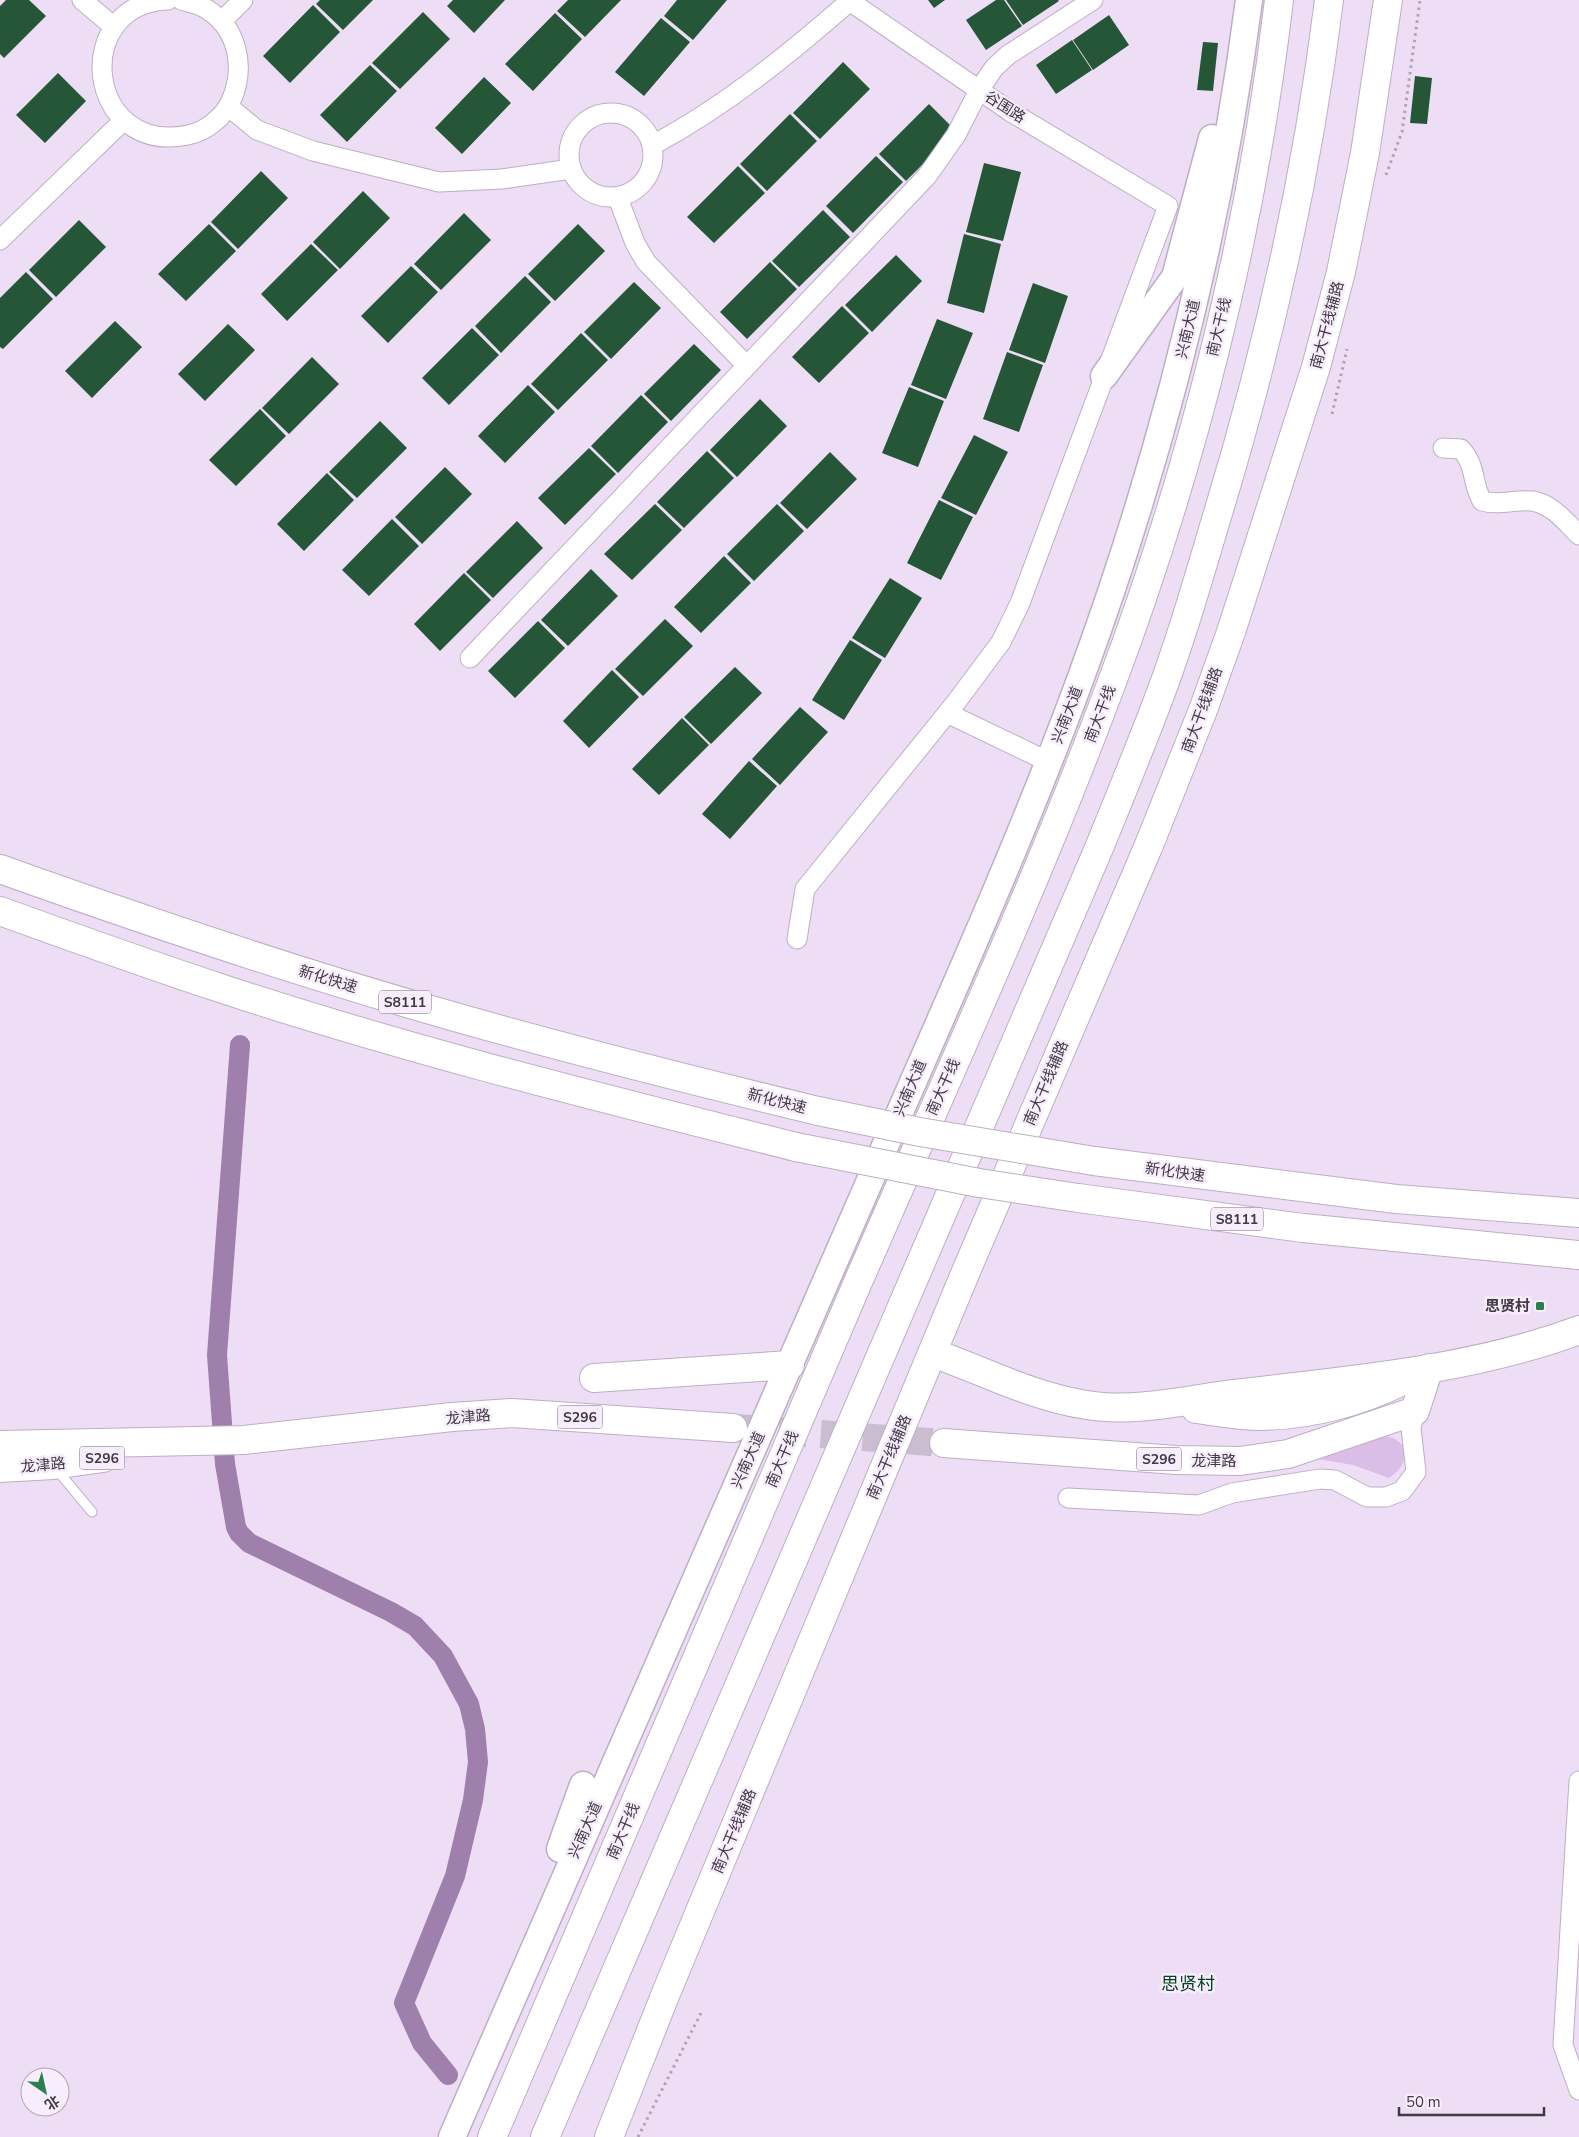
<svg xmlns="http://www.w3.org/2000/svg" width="1579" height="2137" font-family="'Nunito Sans','Noto Sans SC',sans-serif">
  <rect width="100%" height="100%" fill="#eedef5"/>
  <!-- green -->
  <path fill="#dabee7" d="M1383,1435L1395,1439L1404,1446C1406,1462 1402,1469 1389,1478L1353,1465L1318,1459L1353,1448Z"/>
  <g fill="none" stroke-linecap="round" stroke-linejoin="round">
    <!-- canal -->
    <path stroke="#9f80ac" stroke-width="20" d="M240,1045L217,1355L225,1464L236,1527L239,1533L249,1543L391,1612L415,1626L443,1656L469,1704L475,1729L478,1762L473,1800L455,1876L404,2003L422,2043L448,2075"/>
  </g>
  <!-- building -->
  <path fill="#255638" d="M6,0H29L46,16L4,58L0,54V6Z
    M320,0H373L343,30L316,4Z
    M453,0H505L474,33L447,6Z
    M568,0H621L585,37L557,11Z
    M677,0H727L693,40L664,16Z
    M928,0H945L934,8Z
    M996,0H1004L1022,26L986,50L966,20Z
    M1006,0H1058L1059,1L1023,25Z
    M313,5L340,32L290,83L263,56Z
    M423,12L450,39L400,89L372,63Z
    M555,13L582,39L533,91L505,64Z
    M1109,15L1129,45L1093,70L1073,40Z
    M661,18L690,42L644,96L615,72Z
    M1072,40L1092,70L1056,94L1036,65Z
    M1203,42L1218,43L1213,91L1197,90Z
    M843,62L870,89L820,139L793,113Z
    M370,65L397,91L347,142L320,115Z
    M58,73L86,101L45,143L16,115Z
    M1415,76L1432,78L1427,124L1410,123Z
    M484,77L511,103L462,154L435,128Z
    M929,104L956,131L906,181L879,154Z
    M790,114L817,141L767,191L740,164Z
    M876,156L903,182L853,233L826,206Z
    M984,163L1021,172L1003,241L966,232Z
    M738,166L765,193L714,243L687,217Z
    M261,171L288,198L238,249L211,222Z
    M363,191L390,218L340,269L313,242Z
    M823,210L850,237L799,287L772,261Z
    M464,213L491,240L441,290L414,264Z
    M79,220L106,247L56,297L29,270Z
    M209,224L236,251L186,301L158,274Z
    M578,224L605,251L555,301L528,274Z
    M964,234L1001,244L984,313L947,303Z
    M311,244L338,270L287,321L261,294Z
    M896,255L922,281L872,332L845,305Z
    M770,262L797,289L747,339L720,312Z
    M411,266L438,292L388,343L361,316Z
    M26,272L53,299L3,349L0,347V298Z
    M525,276L551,302L501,353L475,326Z
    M634,282L661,308L611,359L584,332Z
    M1033,283L1068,296L1045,363L1009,350Z
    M842,306L869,333L819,383L792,357Z
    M937,319L973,333L946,399L911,385Z
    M115,321L142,347L92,398L65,371Z
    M228,324L255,350L205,401L178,374Z
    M472,328L499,355L449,405L422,378Z
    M581,333L608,360L558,410L531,384Z
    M694,344L721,370L671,421L644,394Z
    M1007,352L1043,365L1019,432L983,419Z
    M312,357L339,384L289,434L262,408Z
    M528,385L555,412L505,463L478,436Z
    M909,387L944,401L918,467L882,453Z
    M641,395L668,422L618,473L591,446Z
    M760,399L787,426L737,477L710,450Z
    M260,409L286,436L236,486L209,460Z
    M380,421L407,448L357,498L329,472Z
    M974,435L1008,452L976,515L941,498Z
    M589,448L616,474L565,525L538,498Z
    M707,451L734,478L684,528L657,502Z
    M830,452L857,479L807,529L780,503Z
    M445,467L472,494L422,544L395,517Z
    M327,473L354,500L304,551L277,524Z
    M939,500L973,517L941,580L907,563Z
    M655,504L682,530L632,580L604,554Z
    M777,504L804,531L754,581L727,554Z
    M392,519L419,546L369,596L342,570Z
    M517,521L543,548L493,598L466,572Z
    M724,556L751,583L701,633L674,607Z
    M591,569L618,596L568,646L541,620Z
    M464,573L491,600L440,651L414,624Z
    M890,578L922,598L885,658L852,638Z
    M665,619L693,646L643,696L615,669Z
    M538,621L565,648L515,698L488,671Z
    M850,640L882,660L844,720L812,700Z
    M735,667L762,693L711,744L684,717Z
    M612,670L639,697L589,748L563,721Z
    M800,707L828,732L780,785L752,759Z
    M682,718L709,745L659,795L632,769Z
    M749,761L777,786L730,839L702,814Z"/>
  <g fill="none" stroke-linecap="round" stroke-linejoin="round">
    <!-- primary-tunnel -->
    <path stroke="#cbbdd1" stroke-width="28" stroke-dasharray="28 14" stroke-linecap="butt" d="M737,1428L944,1443"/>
    <!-- service casing -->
    <g stroke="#bdaec5" stroke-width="11">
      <path id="service" d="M57,1470L92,1512"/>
    </g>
    <!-- minor casing -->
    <g stroke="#bdaec5" stroke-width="21">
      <path id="minor" d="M82,0L114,27
        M168,0C70,3 85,156 188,135C205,132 224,117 231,101C246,67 238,26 203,7C197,4 188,2 181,0
        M222,21L243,0
        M229,107L257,130L313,151L439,182L502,179L571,169
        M569 155a42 42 0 1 1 84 0a42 42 0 1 1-84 0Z
        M653,145C727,105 788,55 851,0
        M618,198L635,243L646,262L747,366
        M0,240L124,120
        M1443,448L1461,449C1477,467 1471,481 1482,501C1500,506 1515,499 1532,501C1552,504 1566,522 1579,535
        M470,658L927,176L956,135L979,90L994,68L1008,55L1093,0
        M947,713L1049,762
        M797,939L805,889L957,701L1001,642L1020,603L1168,206L1011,112L848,0
        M1068,1498L1199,1505L1232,1493L1320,1479L1335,1480L1367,1497H1386L1402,1491L1416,1472L1411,1428L1415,1411
        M1579,1781L1563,2045L1579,2090"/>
    </g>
    <!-- secondary casing -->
    <g stroke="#bdaec5" stroke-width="29">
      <path id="secondary" d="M1104,376L1175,277L1212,138
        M560,1849L583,1785
        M452,2137C590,1816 733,1498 871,1178C943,1013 1018,848 1080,680C1161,460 1219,232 1249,0"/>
    </g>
    <!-- primary casing -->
    <g stroke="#bdaec5" stroke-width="30">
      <path id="primary" d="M933,1353C984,1371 1033,1397 1087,1405C1135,1413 1186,1400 1234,1394C1349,1380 1469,1371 1579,1330
        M594,1378L790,1365
        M1196,1409C1218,1412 1240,1416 1261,1416C1308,1415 1356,1403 1398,1383
        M944,1443L1176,1460L1240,1461L1288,1454L1415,1411L1429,1368
        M0,1445L244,1440L452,1417L512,1413L733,1428
        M0,1468L53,1465L103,1458
        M609,2137L666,1993L967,1269L1149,845L1203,710L1231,632L1316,367L1341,272L1365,153L1388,0"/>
    </g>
    <!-- trunk casing -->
    <g stroke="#bdaec5" stroke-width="30">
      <path id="trunk" d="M492,2137C616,1853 734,1566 858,1282C944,1085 1034,890 1109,690C1192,471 1252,232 1279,0
        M545,2137L1099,848C1117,804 1135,760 1152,716C1177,653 1196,587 1215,523C1268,350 1307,179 1329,0"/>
    </g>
    <!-- motorway casing -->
    <g stroke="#bdaec5" stroke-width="30">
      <path id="motorway" d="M0,869C140,919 281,967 424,1008C554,1046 686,1079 818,1111
        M0,911C72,937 144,963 217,987C407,1050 602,1098 796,1147
        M1094,1161L1396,1199L1579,1213
        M1078,1198L1303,1228L1579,1255"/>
    </g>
    <!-- path -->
    <path stroke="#afa2b4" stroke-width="3" stroke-dasharray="2.5 4" stroke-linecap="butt" d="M1386,175L1402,132L1420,0
      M1332,414L1347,349
      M638,2137L702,2011"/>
    <!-- service -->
    <use href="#service" stroke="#fff" stroke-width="9"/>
    <!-- minor -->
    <use href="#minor" stroke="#fff" stroke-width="19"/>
    <!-- secondary -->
    <use href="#secondary" stroke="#fff" stroke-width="26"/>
    <!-- primary -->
    <use href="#primary" stroke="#fff" stroke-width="28"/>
    <!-- trunk -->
    <use href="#trunk" stroke="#fff" stroke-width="28"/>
    <!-- motorway -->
    <use href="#motorway" stroke="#fff" stroke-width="28"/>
    <!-- motorway-bridge casing -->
    <g stroke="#bdaec5" stroke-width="30" stroke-linecap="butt">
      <path id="motorway-bridge" d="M818,1111L920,1132L1094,1161
        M796,1147L979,1183L1078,1198"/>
    </g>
    <!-- motorway-bridge -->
    <use href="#motorway-bridge" stroke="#fff" stroke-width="28"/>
  </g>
  <!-- markers -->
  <rect fill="#2d7e4f" stroke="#f7edfc" stroke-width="2" x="1535" y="1301" width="10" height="10" rx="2.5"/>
  <g text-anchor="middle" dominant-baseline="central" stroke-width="5" stroke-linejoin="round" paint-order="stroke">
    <!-- shield labels -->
    <g fill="#f7edfc" stroke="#77707a" stroke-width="1">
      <rect x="379" y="990.5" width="52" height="23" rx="4"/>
      <rect x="1211" y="1207.5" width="52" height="23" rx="4"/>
      <rect x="557.5" y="1405.5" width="45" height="23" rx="4"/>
      <rect x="79.5" y="1446.5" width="45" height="23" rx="4"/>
      <rect x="1136.5" y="1447.5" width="45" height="23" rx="4"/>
    </g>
    <g font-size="14" font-weight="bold" fill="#403a43">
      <text x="405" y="1002">S8111</text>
      <text x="1237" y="1219">S8111</text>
      <text x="580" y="1417">S296</text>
      <text x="102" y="1458">S296</text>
      <text x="1159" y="1459">S296</text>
    </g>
    <!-- street labels -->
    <g font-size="15" fill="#403a43" stroke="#f7edfc">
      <text transform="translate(1005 107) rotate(33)">谷围路</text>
      <text transform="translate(1327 325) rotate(-75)">南大干线辅路</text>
      <text transform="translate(1219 327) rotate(-77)">南大干线</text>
      <text transform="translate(1188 329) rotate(-77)">兴南大道</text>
      <text transform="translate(1202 710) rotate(-70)">南大干线辅路</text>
      <text transform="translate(1100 714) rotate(-69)">南大干线</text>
      <text transform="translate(1067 715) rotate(-69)">兴南大道</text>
      <text transform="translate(328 979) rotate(17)">新化快速</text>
      <text transform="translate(1046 1083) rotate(-67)">南大干线辅路</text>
      <text transform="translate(943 1087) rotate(-66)">南大干线</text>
      <text transform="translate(910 1088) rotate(-67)">兴南大道</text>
      <text transform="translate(777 1101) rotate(14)">新化快速</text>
      <text transform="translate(1175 1172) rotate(8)">新化快速</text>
      <text transform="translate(468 1417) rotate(-5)">龙津路</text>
      <text transform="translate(889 1457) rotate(-67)">南大干线辅路</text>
      <text transform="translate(782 1459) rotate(-67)">南大干线</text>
      <text transform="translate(748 1460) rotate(-66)">兴南大道</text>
      <text x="1214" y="1461">龙津路</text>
      <text transform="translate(43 1465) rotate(-5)">龙津路</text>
      <text transform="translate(585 1830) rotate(-66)">兴南大道</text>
      <text transform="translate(623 1831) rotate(-67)">南大干线</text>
      <text transform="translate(734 1831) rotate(-67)">南大干线辅路</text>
    </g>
    <!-- poi labels -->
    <g font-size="15" font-weight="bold" fill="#403a43" stroke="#f7edfc" text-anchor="end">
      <text x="1530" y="1306">思贤村</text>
    </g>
    <!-- quarter labels -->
    <g font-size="18" fill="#034122" stroke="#f7edfc">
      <text x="1188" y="1984">思贤村</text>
    </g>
  </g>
  <!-- north arrow -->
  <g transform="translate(45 2092) rotate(146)"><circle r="24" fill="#f7edfc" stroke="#aea5b2"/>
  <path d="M0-4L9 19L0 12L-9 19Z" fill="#2d7e4f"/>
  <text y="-8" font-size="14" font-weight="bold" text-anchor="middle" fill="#403a43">北</text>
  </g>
  <!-- scale -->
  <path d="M1399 2107v8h145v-8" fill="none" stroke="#403a43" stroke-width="2.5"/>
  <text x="1406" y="2107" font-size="15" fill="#403a43" stroke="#f7edfc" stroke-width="4" paint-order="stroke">50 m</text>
</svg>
